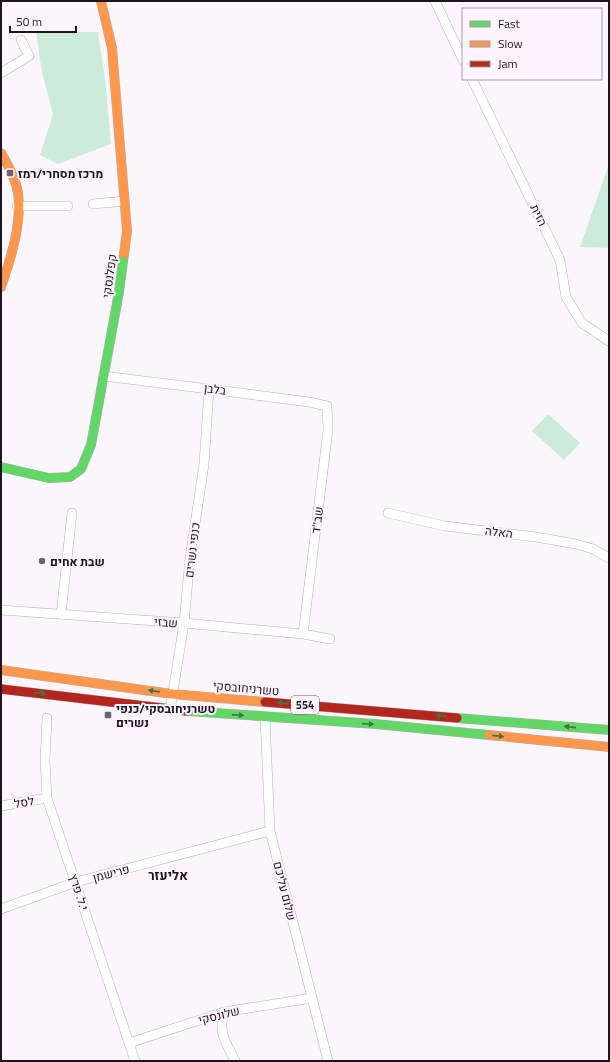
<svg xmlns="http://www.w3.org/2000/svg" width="610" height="1062" font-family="'Titillium Web',Heebo,sans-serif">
  <rect width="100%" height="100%" fill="#fbf6fb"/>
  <!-- green -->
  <path fill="#ccebdb" d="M36,32H98L106,87L111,144L58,164L40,155L53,114L42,73Z
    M609,164V248L580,247Z
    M548,414L580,443L564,460L532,431Z"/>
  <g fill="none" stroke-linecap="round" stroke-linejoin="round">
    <!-- street casing -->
    <g stroke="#b6b0b6" stroke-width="10">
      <path id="street" d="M435,1L463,60
        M1,73L29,56L21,40
        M472,79L560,260L566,297L582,323L609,341
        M93,204L125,201
        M17,206H68
        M103,376L209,389L309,402L327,406L328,430L303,634
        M388,513L445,526L536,537L576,544L593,549L609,558
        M1,610L184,623L303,634L330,639
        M61,614L72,513
        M170,710L184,623L190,558L204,464L209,389
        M265,717L270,831L328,1061
        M47,718L45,760L47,798L135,1061
        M1,806L47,798
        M1,909L76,882L270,831
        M224,1012C218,1034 226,1042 235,1061
        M129,1043L224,1012L312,998"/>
    </g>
    <!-- fast casing -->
    <g stroke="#b6b0b6" stroke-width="10">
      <path id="fast" d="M1,467L49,478L70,477L81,469L91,445L119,292L124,254
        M187,711L375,724L489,735
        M457,718L609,730"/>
    </g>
    <!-- slow casing -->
    <g stroke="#b6b0b6" stroke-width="10">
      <path id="slow" d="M101,1L112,48L127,231L124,254
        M1,153C8,165 16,179 18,193C22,224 11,258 1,287
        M1,670L172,694L265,702
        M489,735L609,747"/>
    </g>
    <!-- jam casing -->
    <g stroke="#b6b0b6" stroke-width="10">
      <path id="jam" d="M1,689L187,711
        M265,702L457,718"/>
    </g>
    <!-- street -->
    <use href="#street" stroke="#fefefe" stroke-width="9"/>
    <!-- fast -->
    <use href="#fast" stroke="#63d668" stroke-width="9"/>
    <!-- slow -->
    <use href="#slow" stroke="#ff974d" stroke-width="9"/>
    <!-- jam -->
    <use href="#jam" stroke="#b3261e" stroke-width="9"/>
  </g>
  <!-- one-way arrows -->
  <defs><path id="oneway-solid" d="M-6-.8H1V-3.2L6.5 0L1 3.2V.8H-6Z"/></defs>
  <g fill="#407642">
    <use href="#oneway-solid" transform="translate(154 691) rotate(-172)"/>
    <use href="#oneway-solid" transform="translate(40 693) rotate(6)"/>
    <use href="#oneway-solid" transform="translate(283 703) rotate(-175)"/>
    <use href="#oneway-solid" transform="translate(238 715) rotate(4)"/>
    <use href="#oneway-solid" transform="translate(441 716) rotate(-175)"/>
    <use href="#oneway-solid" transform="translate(368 724) rotate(3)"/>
    <use href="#oneway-solid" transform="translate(570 727) rotate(-174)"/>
    <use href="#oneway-solid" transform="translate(498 736) rotate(6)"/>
  </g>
  <!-- markers -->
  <g fill="#6b646b" stroke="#fdf4fd" stroke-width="1.5">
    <rect x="6" y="169" width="8" height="8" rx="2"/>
    <circle cx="42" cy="561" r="4"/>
    <rect x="104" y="711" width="8" height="8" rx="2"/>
  </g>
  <g text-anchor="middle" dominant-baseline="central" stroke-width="4" stroke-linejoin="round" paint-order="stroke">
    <!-- shield labels -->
    <rect fill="#fdf4fd" stroke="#605860" stroke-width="1" x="291" y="696" width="28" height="18" rx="3"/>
    <g font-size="11" font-weight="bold" fill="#1d151d">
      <text x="305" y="705">554</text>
    </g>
    <!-- poi labels -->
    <g font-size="12" font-weight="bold" fill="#1d151d" stroke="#fdf4fd" text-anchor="start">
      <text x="18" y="173">מרכז מסחרי/רמז</text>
      <text x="50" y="561">שבת אחים</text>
      <text x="116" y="708">טשרניחובסקי/כנפי<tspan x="116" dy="14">נשרים</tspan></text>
    </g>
    <!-- street labels -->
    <g font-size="12" fill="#1d151d" stroke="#fdf4fd">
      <text transform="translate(539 215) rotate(64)">הזית</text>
      <text transform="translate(109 276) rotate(-82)">קפלנסקי</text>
      <text transform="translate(215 389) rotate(7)">בלבן</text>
      <text transform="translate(317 520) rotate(-83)">שב''ד</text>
      <text transform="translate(499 532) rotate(7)">האלה</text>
      <text transform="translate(192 550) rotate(-83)">כנפי נשרים</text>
      <text transform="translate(166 622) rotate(4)">שבזי</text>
      <text transform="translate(246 688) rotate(5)">טשרניחובסקי</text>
      <text transform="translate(24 802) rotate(-9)">לסל</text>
      <text transform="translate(111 873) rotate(-15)">פרישמן</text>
      <text transform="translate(285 891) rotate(76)">שלום עליכם</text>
      <text transform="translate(79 892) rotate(72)">י.ל. פרץ</text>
      <text transform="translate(219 1015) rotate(-14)">שלונסקי</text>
    </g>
    <!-- neighbourhood labels -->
    <g font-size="13" font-weight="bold" fill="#1d151d" stroke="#fdf4fd">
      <text x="168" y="875">אליעזר</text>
    </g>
  </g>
  <!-- border -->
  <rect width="610" height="1062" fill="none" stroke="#1d151d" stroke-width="4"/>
  <!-- legend -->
  <rect x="462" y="8" width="140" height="72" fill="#fdf4fd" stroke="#a39ba3"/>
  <rect x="470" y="21" width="20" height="6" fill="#63d668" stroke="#a39ba3"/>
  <text x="498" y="28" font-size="12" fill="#1d151d">Fast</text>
  <rect x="470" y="41" width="20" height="6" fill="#ff974d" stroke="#a39ba3"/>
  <text x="498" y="48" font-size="12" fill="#1d151d">Slow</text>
  <rect x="470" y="61" width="20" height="6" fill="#b3261e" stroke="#a39ba3"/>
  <text x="498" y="68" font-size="12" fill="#1d151d">Jam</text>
  <!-- scale -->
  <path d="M10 26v6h66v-6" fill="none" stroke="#1d151d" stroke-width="2"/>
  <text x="16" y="26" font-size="12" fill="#1d151d" stroke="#fdf4fd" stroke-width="3" paint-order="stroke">50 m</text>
</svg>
